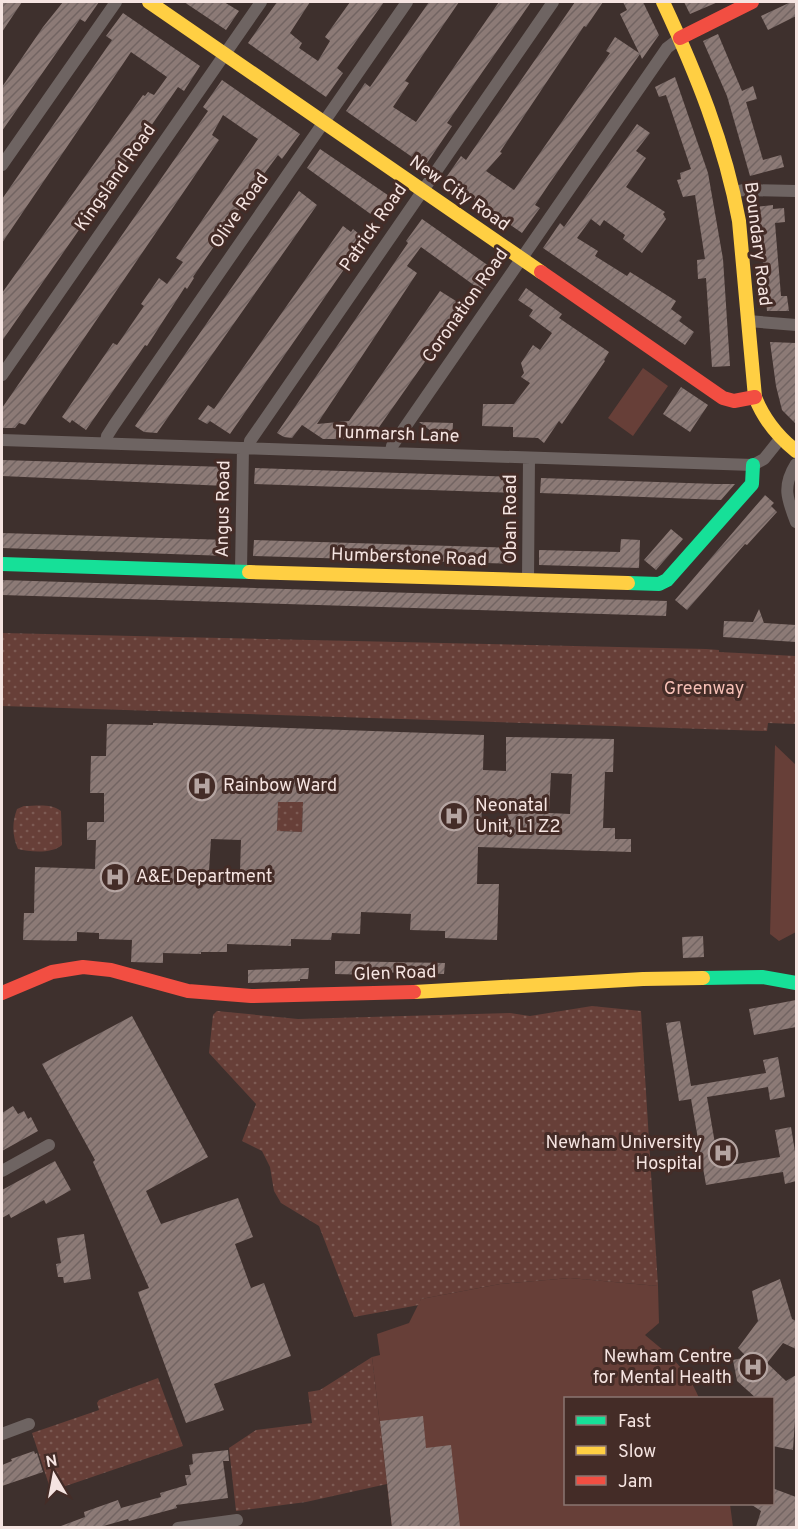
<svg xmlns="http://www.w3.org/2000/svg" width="798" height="1529" font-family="Overpass,sans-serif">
  <defs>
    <pattern id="park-dots" width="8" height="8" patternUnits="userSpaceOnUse" patternTransform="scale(1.5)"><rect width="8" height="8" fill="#673f38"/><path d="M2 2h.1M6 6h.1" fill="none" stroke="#7d5b54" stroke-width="1.8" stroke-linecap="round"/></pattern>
    <pattern id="building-hatch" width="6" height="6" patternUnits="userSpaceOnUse" patternTransform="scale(1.5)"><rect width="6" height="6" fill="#8c7a76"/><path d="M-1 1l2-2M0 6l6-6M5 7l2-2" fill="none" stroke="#726462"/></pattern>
  </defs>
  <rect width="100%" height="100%" fill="#3e302d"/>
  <!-- grass -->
  <path fill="#673f38" d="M643,368L668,386L633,436L608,418Z
    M775,745L796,765V932L779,941L770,934Z
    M570,1278L658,1286L659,1323L645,1335C669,1355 687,1368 699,1398H566V1504H730L733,1527H392L372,1357L380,1355L377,1334L409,1323L421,1299L500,1284Z"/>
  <!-- park -->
  <path fill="url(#park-dots)" d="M2,633L706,649L719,650V652L796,656V724L768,723L767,731L2,706Z
    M278,802H303L302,832L277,831Z
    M24,806C36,806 51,803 61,811L62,845C52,854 30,852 18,849C12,836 12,822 17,809Z
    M592,1006L641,1011L658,1286L570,1278L500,1284L421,1299L419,1305L354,1317L319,1226L281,1203L274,1191L270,1167L262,1151L242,1141L256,1104L209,1053L213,1015L217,1011L298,1019L510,1013L530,1016Z
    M372,1357L387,1484L306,1502L236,1511L229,1448L256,1430L312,1423L308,1392L320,1390Z
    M158,1378L183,1446L51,1491L32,1433L99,1410L97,1403L99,1400Z"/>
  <!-- building -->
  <path fill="url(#building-hatch)" fill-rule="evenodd" d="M2,2H22L2,32Z
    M63,2H99L85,22L80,19L2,131V87L43,27Z
    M184,2H224L239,11L226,30Z
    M277,2H310L290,33L302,43L299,48L318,61L330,41L325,37L350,2H384L337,68L343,73L326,97L248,43Z
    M429,2H459L405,81L409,83L393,107L416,122L499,2H531L447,123L452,126L425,166L346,111L365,83L370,87Z
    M575,2H603L586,27L584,26L500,152L502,153L486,171L514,190L610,53L606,51L615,37L639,53L620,14L627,10L623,2H643L659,35L642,59L640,54L549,184L535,205L540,208L522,233L445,179L461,156L466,160Z
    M684,2H718L690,14Z
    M791,2H796V16L768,30L761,16Z
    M123,13L200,66L184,91L178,87L2,341V293L143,95L145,96L148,92L154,95L167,77L131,52L2,243V199L112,40L106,36Z
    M718,34L742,91L753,86L757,99L746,102L763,160L781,155L784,167L750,176L727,96L703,41Z
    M675,77L708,173L723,259L730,366L712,367L706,278L698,279L697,260L705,259L695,195L683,197L677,180L681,179L680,173L691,169L666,95L659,97L655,87Z
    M222,80L300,134L282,159L278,155L261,178L193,277L194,278L187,289L185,287L147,346L145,345L86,430L72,420L70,423L62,417L113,343L117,345L122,338L144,306L141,304L159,278L167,284L183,262L176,258L258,139L223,115L212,135L219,140L25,425L19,423L15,428H2V408L208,111L203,107Z
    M637,124L650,133L636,151L646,158L626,187L665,212L663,214L666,219L642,253L623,239L625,235L604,220L600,226L591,219L577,238L598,251L595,256L627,276L630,272L638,277L676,301L671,309L682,317L679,321L694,332L685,345L543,248L560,223L564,227Z
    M320,149L398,202L383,223L307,168Z
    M299,191L317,205L157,433L144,432L135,426Z
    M773,205V209L784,208L785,222L775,223L781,296H787L789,311H767L760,228H757L755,207Z
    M422,219L496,271L482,291L421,247L407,266L417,273L317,424L349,421L440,291L464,306L370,440L351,428L350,439H323L302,425L292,438L284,437L277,433L408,243L406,241Z
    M343,226L351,232L353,229L365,239L230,434L210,421L207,424L198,419L208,405L214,409Z
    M526,288L562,314L559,318L609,352L604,360L605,361L562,424L559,421L544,443L538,438L513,437V427L482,426L483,404H514L530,383L521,377L524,373L521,363L533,345L540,350L552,333L529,316L533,310L518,300Z
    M770,342L796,343V424L782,410L776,386Z
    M681,387L708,405L690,432L663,414Z
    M419,422L453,423L452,440L431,439V431Z
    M2,460L226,467V486L2,476Z
    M255,468L517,477L516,493L254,484Z
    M541,478L716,484H735L721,500L540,493Z
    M765,495L774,503L771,506L777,512L747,545L745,544L687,610L675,600Z
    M671,529L683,539L656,570L644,560Z
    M2,533L228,540L227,556L2,548Z
    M621,539L640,540L639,568L539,565V550L620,552Z
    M254,540L515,548V564L253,556Z
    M2,580L667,601L666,616L2,595Z
    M759,609L764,623L796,625V642L723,637L724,621L753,622Z
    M153,723L484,735L483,770L506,771V737L614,739L613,772H605L603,828H615V839H631V852L478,847L477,884H499L497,940L445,938V931L410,930L411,914L361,912L360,934L332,933L331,940L291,939V946L227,944V952H201V954L163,953V963L131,962L132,940L99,939V933L77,932V941L23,940L24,913H34L35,867L95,869L96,840H87V822H104V793H90L91,756H106L107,724L153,725ZM551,773L572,774L570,814L549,813ZM278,802H303L302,832L277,831ZM482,805L508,806L507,831L481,830ZM211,839L241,840L240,871L209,870Z
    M703,936L704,957L683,958L682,937Z
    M335,961L445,963L444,974L374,972V975L335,974Z
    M309,968L308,979H300V981L248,983V970Z
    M796,1000V1027L754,1035L749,1009Z
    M132,1016L208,1157L146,1191L161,1224L238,1198L253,1237L235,1244L251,1288L264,1283L291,1356L214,1384L224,1410L186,1423L138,1292L149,1288L93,1162L95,1160L42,1064Z
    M680,1021L691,1086L766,1073L763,1060L778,1057L785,1097L770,1100L768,1087L707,1097L719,1167L780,1157L775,1130L791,1127L796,1158V1181L785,1184L783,1172L706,1185L691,1099L679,1101L666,1023Z
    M13,1106L18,1114L24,1111L28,1119L31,1117L38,1131L2,1151V1113Z
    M55,1161L71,1190L46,1204L44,1200L11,1218L9,1214L2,1218V1190Z
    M84,1234L91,1279L64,1283L63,1277H58L56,1264L61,1263L57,1238Z
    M780,1279L792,1319L796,1321V1349L783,1343L767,1363L786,1381L796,1375V1405L793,1450L772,1446V1398H756L737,1381L733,1360L747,1357L738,1348L758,1321L752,1291Z
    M423,1416L426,1448L451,1445L460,1527H392L380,1421Z
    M228,1450L229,1461H223L228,1498L176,1505L177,1508L129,1521L128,1519L100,1527H61V1526L85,1517L84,1512L118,1500L121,1508L161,1497L160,1493L187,1485L185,1475H191L189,1465L193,1464L192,1454Z
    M34,1451L35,1454L37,1453L43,1472L2,1486V1465L12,1461L11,1459Z
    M772,1488L796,1497V1527H756L761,1511L749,1503H772Z"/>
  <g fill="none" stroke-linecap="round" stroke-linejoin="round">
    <!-- street -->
    <path stroke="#6e6462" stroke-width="12" d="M2,165L116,2
      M735,192L743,190L796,191
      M748,321L796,325
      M2,375L261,2
      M2,440L753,465L764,459L780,439
      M106,442L107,436L114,425L407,2
      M249,448L250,441L553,2
      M391,452L392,446L667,48L680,38
      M796,464C782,486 787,499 796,522
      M241,571L243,448
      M528,580L529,458
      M2,1171L49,1145
      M2,1434L29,1424
      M178,1528L237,1520"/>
    <!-- fast -->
    <path stroke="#16e098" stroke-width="14" d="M2,564L249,572
      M628,583L659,584L667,580L752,484L753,465
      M703,978L762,977L796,983"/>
    <!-- slow -->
    <path stroke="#ffcf43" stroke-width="14" d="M149,2L541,272
      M663,2C696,73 725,144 739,221L755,397C764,420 777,436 796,451
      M249,572L628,583
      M414,992L643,979L703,978"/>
    <!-- jam -->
    <path stroke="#f24e42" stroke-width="14" d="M680,38L752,2
      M541,272L723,398L734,401L755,397
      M2,993L52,972L83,967L111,970L188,991L251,996L414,992"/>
  </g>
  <!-- icons -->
  <defs>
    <g id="hospital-ring" transform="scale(1.5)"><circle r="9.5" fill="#442c27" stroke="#b5a5a2" stroke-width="1.5"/><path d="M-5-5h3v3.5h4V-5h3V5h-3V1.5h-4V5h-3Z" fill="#b5a5a2"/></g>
  </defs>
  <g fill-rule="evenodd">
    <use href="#hospital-ring" x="202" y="786"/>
    <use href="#hospital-ring" x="454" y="816"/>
    <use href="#hospital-ring" x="115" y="877"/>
    <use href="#hospital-ring" x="723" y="1153"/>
    <use href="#hospital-ring" x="753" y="1367"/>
  </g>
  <g text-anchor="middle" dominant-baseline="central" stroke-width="6" stroke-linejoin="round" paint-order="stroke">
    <!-- street labels -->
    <g font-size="18" fill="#f5e4e1" stroke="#442c27">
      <text transform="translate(116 178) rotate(-55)">Kingsland Road</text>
      <text transform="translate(459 194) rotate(35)">New City Road</text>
      <text transform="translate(240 211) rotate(-55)">Olive Road</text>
      <text transform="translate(374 228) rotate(-55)">Patrick Road</text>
      <text transform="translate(757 244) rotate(83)">Boundary Road</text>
      <text transform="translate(466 306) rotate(-55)">Coronation Road</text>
      <text transform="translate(397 435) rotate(2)">Tunmarsh Lane</text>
      <text transform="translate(224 509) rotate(-89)">Angus Road</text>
      <text transform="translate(511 519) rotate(-90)">Oban Road</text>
      <text transform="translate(409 558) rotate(2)">Humberstone Road</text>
      <text transform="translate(395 974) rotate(-2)">Glen Road</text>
    </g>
    <!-- park labels -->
    <g font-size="18" fill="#f5bfb5" stroke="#442c27">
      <text x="704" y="689">Greenway</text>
    </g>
    <!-- poi labels -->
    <g font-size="18" fill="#f5e4e1" stroke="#442c27" text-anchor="start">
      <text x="223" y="786">Rainbow Ward</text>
      <text x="475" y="806">Neonatal<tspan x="475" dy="21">Unit, L1 Z2</tspan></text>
      <text x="136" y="877">A&amp;E Department</text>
      <text x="702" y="1143" text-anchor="end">Newham University<tspan x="702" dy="21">Hospital</tspan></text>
      <text x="732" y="1357" text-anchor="end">Newham Centre<tspan x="732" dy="21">for Mental Health</tspan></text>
    </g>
  </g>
  <!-- border -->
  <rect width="798" height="1529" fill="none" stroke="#f5e4e1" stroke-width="6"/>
  <!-- legend -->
  <rect x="564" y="1397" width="210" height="108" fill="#442c27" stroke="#8b7671" stroke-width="1.5"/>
  <rect x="576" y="1416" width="30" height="9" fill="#16e098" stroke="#8b7671" stroke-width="1.5"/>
  <text x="618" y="1427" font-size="18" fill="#f5e4e1">Fast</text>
  <rect x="576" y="1446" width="30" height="9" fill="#ffcf43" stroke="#8b7671" stroke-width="1.5"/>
  <text x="618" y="1457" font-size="18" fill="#f5e4e1">Slow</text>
  <rect x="576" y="1476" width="30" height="9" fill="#f24e42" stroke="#8b7671" stroke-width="1.5"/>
  <text x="618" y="1487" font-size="18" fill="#f5e4e1">Jam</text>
  <!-- north arrow -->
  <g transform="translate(54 1475) rotate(350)" stroke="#442c27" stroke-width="4.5" paint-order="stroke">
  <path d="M0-4.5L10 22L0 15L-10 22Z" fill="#f5e4e1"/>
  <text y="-9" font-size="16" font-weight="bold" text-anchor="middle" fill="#f5e4e1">N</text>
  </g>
</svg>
